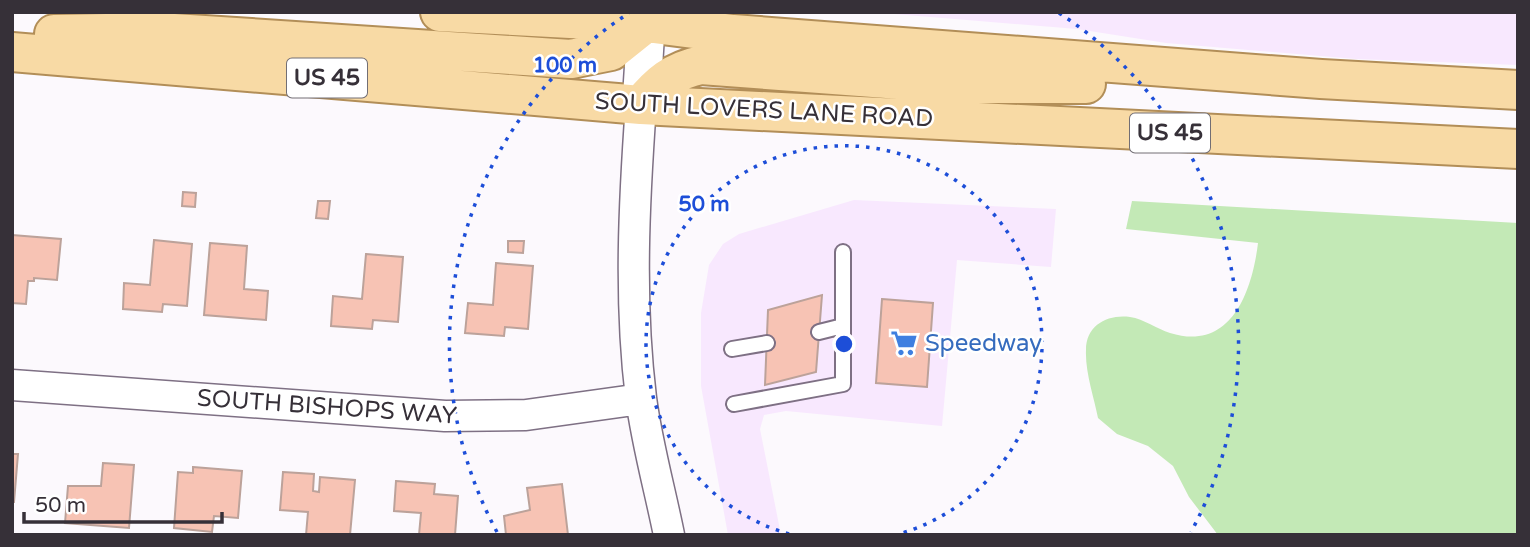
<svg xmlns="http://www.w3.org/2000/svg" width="1530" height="547" font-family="'Varela Round',sans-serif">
  <rect width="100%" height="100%" fill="#fcf9fd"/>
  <!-- built -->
  <path fill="#f8e8fe" d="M870,12H1518V65L1356,59L1166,43L1077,29Z
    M854,200L1056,209L1051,267L957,260L942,426L786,411L764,415L760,429L781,535H728L701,386V313L709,265L723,244L739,234Z"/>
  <!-- green -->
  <path fill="#c3e9b6" d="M1132,201L1518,223V535H1218L1189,497L1173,466L1148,446L1117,434L1098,418C1094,397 1085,372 1086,350C1086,325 1108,314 1130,317C1144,319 1157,329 1170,333C1231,352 1252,292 1258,243L1126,229Z"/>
  <!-- building -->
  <path fill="#f7c3b4" stroke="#bca29a" stroke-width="2" d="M183,192L196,193L195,207L182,206Z
    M318,201H330L328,219L316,218Z
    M12,235L61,239L57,280L34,278V281H28L26,304L12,303Z
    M154,240L192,244L187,306L163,304L162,312L123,309L124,283L150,285Z
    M508,241H524L523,253L508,252Z
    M210,243L247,246L244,289L268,291L266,320L204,315Z
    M366,254L403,257L398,322L373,320L372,329L331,326L333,296L362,299Z
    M496,263L533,266L528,329L505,327L504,336L465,333L468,303L493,305Z
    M822,295L816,372L765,385L768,310Z
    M882,299L933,303L927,387L876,383Z
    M12,454H18L14,502H12Z
    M103,463L134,465L129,528L65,523L68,486H101Z
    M193,467L242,471L238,518L214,516L212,532L174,528L178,472L193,473Z
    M283,472L314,474L313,491L319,492L320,477L355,480L350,535H306L308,512L280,510Z
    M396,481L435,484L434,494L458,496L455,535H419L421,513L394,511Z
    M562,484L568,535H506L504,516L530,510L527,488Z"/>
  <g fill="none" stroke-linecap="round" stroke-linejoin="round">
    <!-- service casing -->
    <g stroke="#7e7084" stroke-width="18">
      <path id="service" d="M819,332L843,326
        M732,349L767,343
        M734,404L843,384V252"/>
    </g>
    <!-- minor casing -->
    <g stroke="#7e7084" stroke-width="33">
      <path id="minor" d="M641,105C634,202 629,301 641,398C647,444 660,490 669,535
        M12,385L445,416L526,415L641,399"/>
    </g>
    <!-- tertiary casing -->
    <g stroke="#7e7084" stroke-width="40">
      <path id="tertiary" d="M641,105L647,12"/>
    </g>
    <!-- primary casing -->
    <g stroke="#b28e58" stroke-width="42">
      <path id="primary" d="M440,12L646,23L733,34L1321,79L1518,90
        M54,34L158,32L571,59L611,51L646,23
        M12,52L641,105L1518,149
        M641,105C659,83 673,71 701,65L954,84H1086"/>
    </g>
    <!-- service -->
    <use href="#service" stroke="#fff" stroke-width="14"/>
    <!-- minor -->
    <use href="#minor" stroke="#fff" stroke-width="30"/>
    <!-- tertiary -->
    <use href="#tertiary" stroke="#fff" stroke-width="37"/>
    <!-- primary -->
    <use href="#primary" stroke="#f8daa5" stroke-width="38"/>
  </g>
  <!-- distance rings -->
  <g fill="none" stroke="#1d4ed8" stroke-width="3.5" stroke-dasharray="3.5 7">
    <path d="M789 534A198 198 0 1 1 899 534"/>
    <path d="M497 532A395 395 0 0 1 629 13M1059 13A395 395 0 0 1 1191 532"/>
  </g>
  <!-- icons -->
  <defs>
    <g id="supermarket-bare" transform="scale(2.1)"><path d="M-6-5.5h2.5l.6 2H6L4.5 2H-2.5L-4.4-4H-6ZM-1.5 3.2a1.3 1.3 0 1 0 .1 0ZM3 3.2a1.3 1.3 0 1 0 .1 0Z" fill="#3f7fe0" stroke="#fff" stroke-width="2.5" paint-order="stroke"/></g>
  </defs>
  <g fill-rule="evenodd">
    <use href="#supermarket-bare" x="904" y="343"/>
  </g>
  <g text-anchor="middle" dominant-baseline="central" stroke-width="5" stroke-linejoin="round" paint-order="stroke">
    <!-- shield labels -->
    <g fill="#fff" stroke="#726e74" stroke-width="2">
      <rect x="287" y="58.5" width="80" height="39" rx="5"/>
      <rect x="1130" y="113.5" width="80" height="39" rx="5"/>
    </g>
    <g font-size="23" font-weight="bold" fill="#363038">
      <text x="327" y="78">US 45</text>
      <text x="1170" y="133">US 45</text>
    </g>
    <!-- street labels -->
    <g font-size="24" fill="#363038" stroke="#fff">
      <text transform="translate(764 110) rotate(3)">SOUTH LOVERS LANE ROAD</text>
      <text transform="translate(327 407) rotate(4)">SOUTH BISHOPS WAY</text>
    </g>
    <!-- shop labels -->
    <g font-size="24" fill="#366cbe" stroke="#fff" text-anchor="start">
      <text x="925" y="343">Speedway</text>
    </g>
  </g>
  <circle cx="844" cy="344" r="10" fill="#1d4ed8" stroke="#fff" stroke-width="3.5"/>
  <g font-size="21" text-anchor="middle" font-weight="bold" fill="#1d4ed8" stroke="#fff" stroke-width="5" stroke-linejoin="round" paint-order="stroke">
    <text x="565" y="72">100 m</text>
    <text x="704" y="211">50 m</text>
  </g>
  <!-- border -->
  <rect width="1530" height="547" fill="none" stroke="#363038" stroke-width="28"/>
  <!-- scale -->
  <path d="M24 512v10h198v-10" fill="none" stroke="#363038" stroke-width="3.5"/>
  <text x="35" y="512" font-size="21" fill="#363038" stroke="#ffffff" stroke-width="5" paint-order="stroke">50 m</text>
</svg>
